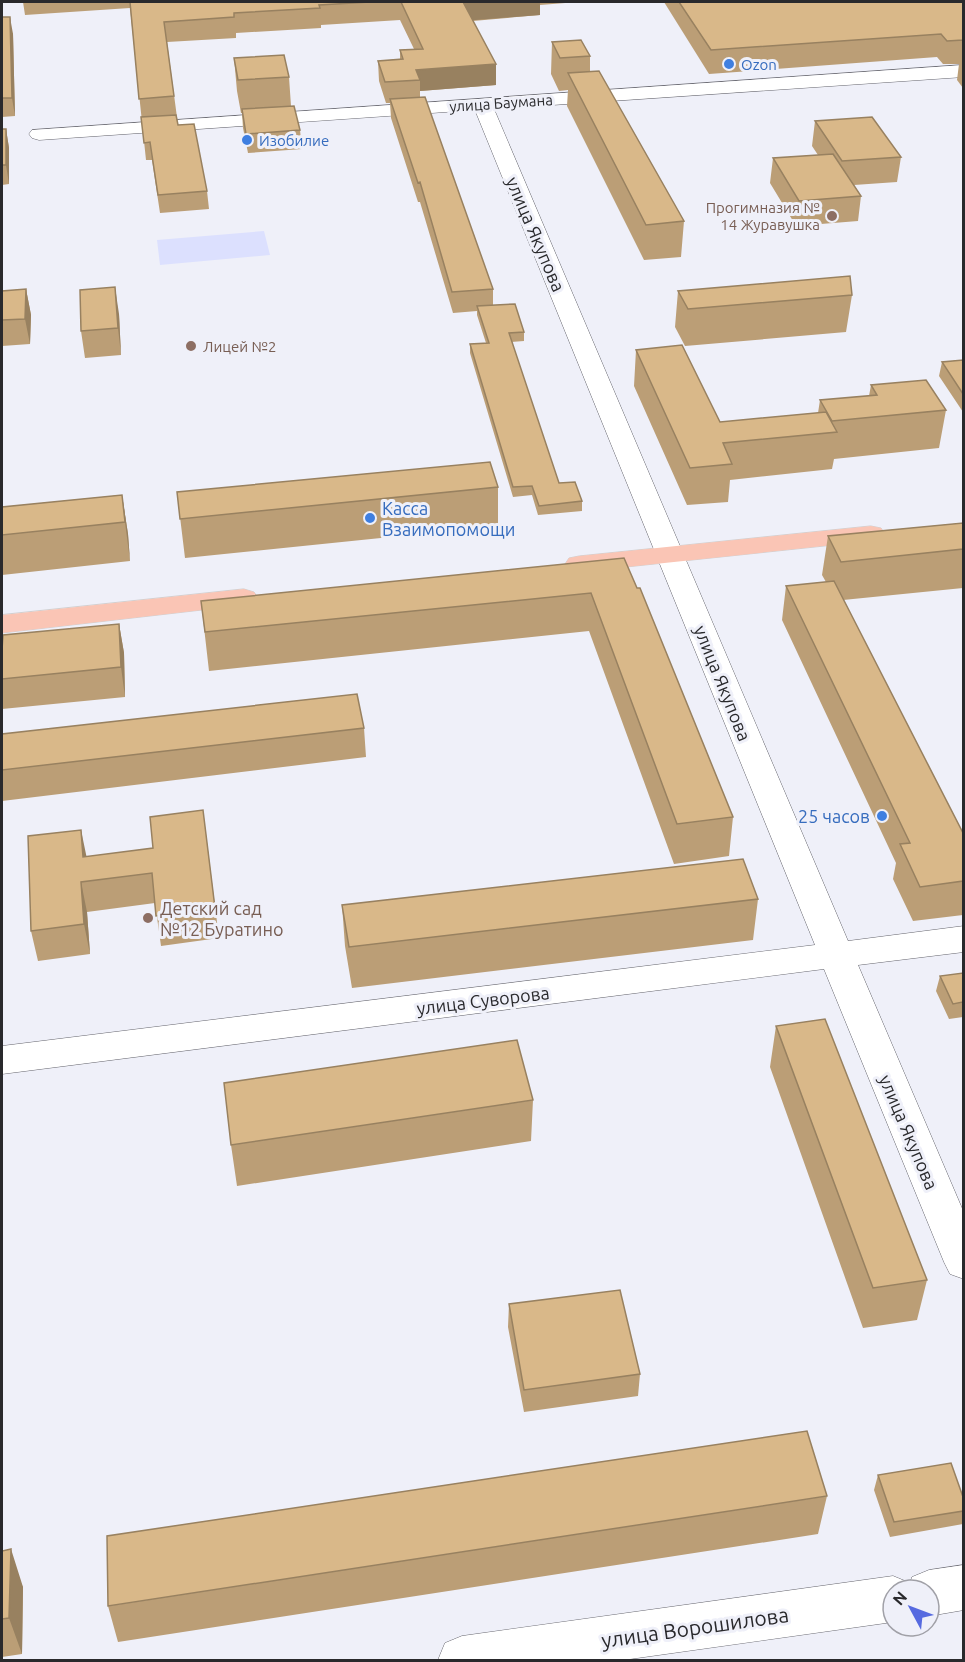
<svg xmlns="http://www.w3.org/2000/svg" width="965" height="1662" font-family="Ubuntu,sans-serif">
  <rect width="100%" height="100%" fill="#eff0f9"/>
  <!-- green -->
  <path fill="#dce0fe" d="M264,231L270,255L160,265L157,240Z"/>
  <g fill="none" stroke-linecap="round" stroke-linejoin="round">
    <!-- minor casing -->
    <g stroke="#65656d" stroke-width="1">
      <path id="minor" d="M964,65V77L494,109L848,941L964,926V952L858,965L964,1213V1279L950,1274L944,1262L824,969L2,1074V1046L815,945L475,110L39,140L32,138L29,134L32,130Z
        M964,1565V1610L929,1616V1590H893V1622L623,1660H438L445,1643L462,1636L893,1576L910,1583L912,1577L929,1570Z"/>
    </g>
    <!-- major casing -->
    <g stroke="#d0d0d1" stroke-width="1">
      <path id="major" d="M871,526L881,528L885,534L881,540L579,572L569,570L565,564L569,558L579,556Z
        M244,589L254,592L258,598L254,604L2,633V615Z"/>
    </g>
    <!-- minor -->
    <use href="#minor" fill="#fff" fill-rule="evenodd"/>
    <!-- major -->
    <use href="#major" fill="#fac5b5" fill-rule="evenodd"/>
  </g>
  <!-- wall -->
  <path fill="#bb9e76" d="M23,2H578L540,5V15L473,21L496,85L420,91V97L493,289V305L524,332V341L511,342L559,483L582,501V511L538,515L532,495L513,497L470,353V344L486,343L477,315V311L453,313L420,202H418L391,118L390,103H386L379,81L378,61L400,59V50L414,49L400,20L321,25V28L236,33V38L167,42L178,125L207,191L209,209L160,213L152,160H146L130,8L25,15Z
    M664,2H963V88L957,80L959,64H943L937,57L709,74Z
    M2,17L13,34L15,116L2,117Z
    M552,42L590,56V72L684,221L681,257L644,260L567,106L568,90L559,91L551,74Z
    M234,58L289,77L291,106L300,130L302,149L248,153L243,128L242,113H241L237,91Z
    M815,121L901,157L897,182L854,185L861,196L858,221L796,226L770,183L773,158L818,155L812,146Z
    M2,129H6L9,148V184L2,185Z
    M26,289L31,315L30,344L2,346V291Z
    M678,291L852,295L846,332L685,346L675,327Z
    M119,314L121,355L85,358L81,331Z
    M636,350L720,422L818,413L820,400L869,396L871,385L946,410L939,448L834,459L832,469L730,480L728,502L687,505L634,386Z
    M963,360V412L939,376L942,362Z
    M498,487V526L185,558L177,492Z
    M122,495L128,534L130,561L2,575V507Z
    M963,523V588L843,600L963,833V915L913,921L893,879L896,863L782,620L786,586L826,582L822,575L828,536Z
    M637,588L733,817L729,856L674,864L589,631L209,671L201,601Z
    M119,624L124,653L125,697L2,709V650Z
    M364,728L366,757L2,801V734Z
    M203,810L219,938L161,946L155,903L87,912L90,954L38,961L31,931L86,857L153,848Z
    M758,899L753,940L352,988L345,946L342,905Z
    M963,974V1017L949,1019L936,991L940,976Z
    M776,1026L927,1280L917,1320L863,1328L770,1067Z
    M533,1100L531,1141L237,1186L231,1145Z
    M509,1304L640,1374L638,1396L524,1412L508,1327Z
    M878,1475L963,1497V1524L890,1537L874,1490Z
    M827,1496L818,1534L118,1642L108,1606Z
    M2,1551L23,1587L22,1654L2,1657Z"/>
  <!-- shaded-wall -->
  <path fill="#988160" d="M463,2H540V15L463,21Z
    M10,17L13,34L15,116L12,98Z
    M496,64V85L420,91V80L416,70Z
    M6,129L9,148V184L6,165Z
    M115,287L119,314L121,355L118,328Z
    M26,289L31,315L30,344L25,319Z
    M122,495L128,534L130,561L125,522Z
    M119,624L124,653L125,697L121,667Z
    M81,830L87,859L83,857Z
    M81,882L87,912L90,954L84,924Z
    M11,1549L23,1587L22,1654L9,1618Z"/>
  <!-- building -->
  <path fill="#d9b889" stroke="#988160" stroke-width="1.5" d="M130,2H370L319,5L320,8L234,13V17L164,22L174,96L139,99Z
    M401,2H463L496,64L416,70L420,80L385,82L378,61L403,59L400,50L423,49Z
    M679,2H963V40L947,41L941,34L711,50Z
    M2,17H10L12,98H2Z
    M581,40L590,56L560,58L552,42Z
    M284,55L289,77L238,80L234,58Z
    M599,71L684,221L646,225L568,73Z
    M425,97L493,289L452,292L420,182L418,183L390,99Z
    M294,106L300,130L246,134L242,109Z
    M176,115L178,125L194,124L207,191L158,195L150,142L144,143L141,117Z
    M872,117L901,157L842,161L815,121Z
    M2,129H6V165H2Z
    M833,154L861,196L799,201L773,158Z
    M850,276L852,295L688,309L678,291Z
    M115,287L118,328L81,331L80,290Z
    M26,289L25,319L2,320V291Z
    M515,304L524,332L509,333L559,483L575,482L582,501L539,506L532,486L513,487L470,344L489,343L477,306Z
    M682,345L720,422L826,412L837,432L723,443L732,464L690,468L636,350Z
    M963,360V394L942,362Z
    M926,380L946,410L832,421L820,400L877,395L871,385Z
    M490,462L498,487L180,519L177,492Z
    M122,495L125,522L2,535V507Z
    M963,523V549L841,562L828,536Z
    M624,558L637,588H640L733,817L677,824L591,593L205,632L201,601Z
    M834,581L963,833V881L920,887L900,844L910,843L786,586Z
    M119,624L121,667L2,679V650L3,635Z
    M357,694L364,728L2,770V734Z
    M203,810L215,908L156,916L152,873L81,882L84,924L31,931L28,836L81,830L83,857L153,848L150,817Z
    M743,859L758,899L349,947L342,905Z
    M963,973V1002L953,1004L940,976Z
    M825,1019L927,1280L873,1288L776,1026Z
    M517,1040L533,1100L231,1145L224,1083Z
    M620,1290L640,1374L524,1390L509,1304Z
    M807,1431L827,1496L108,1606L107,1536Z
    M951,1463L963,1497V1511L894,1522L878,1475Z
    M11,1549L9,1618L2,1619V1551Z"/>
  <!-- markers -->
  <g fill="#3f7fe0" stroke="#eff0f9" stroke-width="2">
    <circle cx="729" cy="64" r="6"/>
    <circle cx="247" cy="140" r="6"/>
    <circle cx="370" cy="518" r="6"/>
    <circle cx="882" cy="816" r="6"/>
  </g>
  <g fill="#8d6e63" stroke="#eff0f9" stroke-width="2">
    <circle cx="832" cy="216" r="6"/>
    <circle cx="191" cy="346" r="6"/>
    <circle cx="148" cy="918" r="6"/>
  </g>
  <g text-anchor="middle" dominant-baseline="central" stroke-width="6" stroke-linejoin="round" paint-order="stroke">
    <!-- far-shop labels -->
    <g font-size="15" fill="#366cbe" stroke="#eff0f9" text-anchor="start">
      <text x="741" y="64">Ozon</text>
      <text x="259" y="140">Изобилие</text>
    </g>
    <!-- far-street labels -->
    <g font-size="15" fill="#29292c" stroke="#eff0f9">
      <text transform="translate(501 103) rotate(-4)">улица Баумана</text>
    </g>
    <!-- far-education labels -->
    <g font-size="15" fill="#785e54" stroke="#eff0f9" text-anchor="end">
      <text x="820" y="207">Прогимназия №<tspan x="820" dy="17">14 Журавушка</tspan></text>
      <text x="203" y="346" text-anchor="start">Лицей №2</text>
    </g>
    <!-- street labels -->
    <g font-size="18" fill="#29292c" stroke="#eff0f9">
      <text transform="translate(536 234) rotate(67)">улица Якупова</text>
      <text transform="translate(723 683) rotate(68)">улица Якупова</text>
      <text transform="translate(483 1000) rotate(-7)">улица Суворова</text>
      <text transform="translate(909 1132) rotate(67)">улица Якупова</text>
    </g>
    <!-- shop labels -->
    <g font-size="18" fill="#366cbe" stroke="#eff0f9" text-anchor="start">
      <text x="382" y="508">Касса<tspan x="382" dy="21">Взаимопомощи</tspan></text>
      <text x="870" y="816" text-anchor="end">25 часов</text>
    </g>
    <!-- education labels -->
    <g font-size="18" fill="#785e54" stroke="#eff0f9" text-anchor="start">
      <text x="160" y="908">Детский сад<tspan x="160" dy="21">№12 Буратино</tspan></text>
    </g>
    <!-- near-street labels -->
    <g font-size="21" fill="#29292c" stroke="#eff0f9">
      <text transform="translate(695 1627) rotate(-8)">улица Ворошилова</text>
    </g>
  </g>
  <!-- border -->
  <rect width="965" height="1662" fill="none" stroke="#29292c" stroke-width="6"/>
  <!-- north arrow -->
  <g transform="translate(911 1608) rotate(311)"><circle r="28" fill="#eff0f9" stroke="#a0a0a7" stroke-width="1.5"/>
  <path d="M0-4.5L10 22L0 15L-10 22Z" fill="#566ae0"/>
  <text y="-9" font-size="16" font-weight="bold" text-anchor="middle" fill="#29292c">N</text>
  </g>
</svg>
